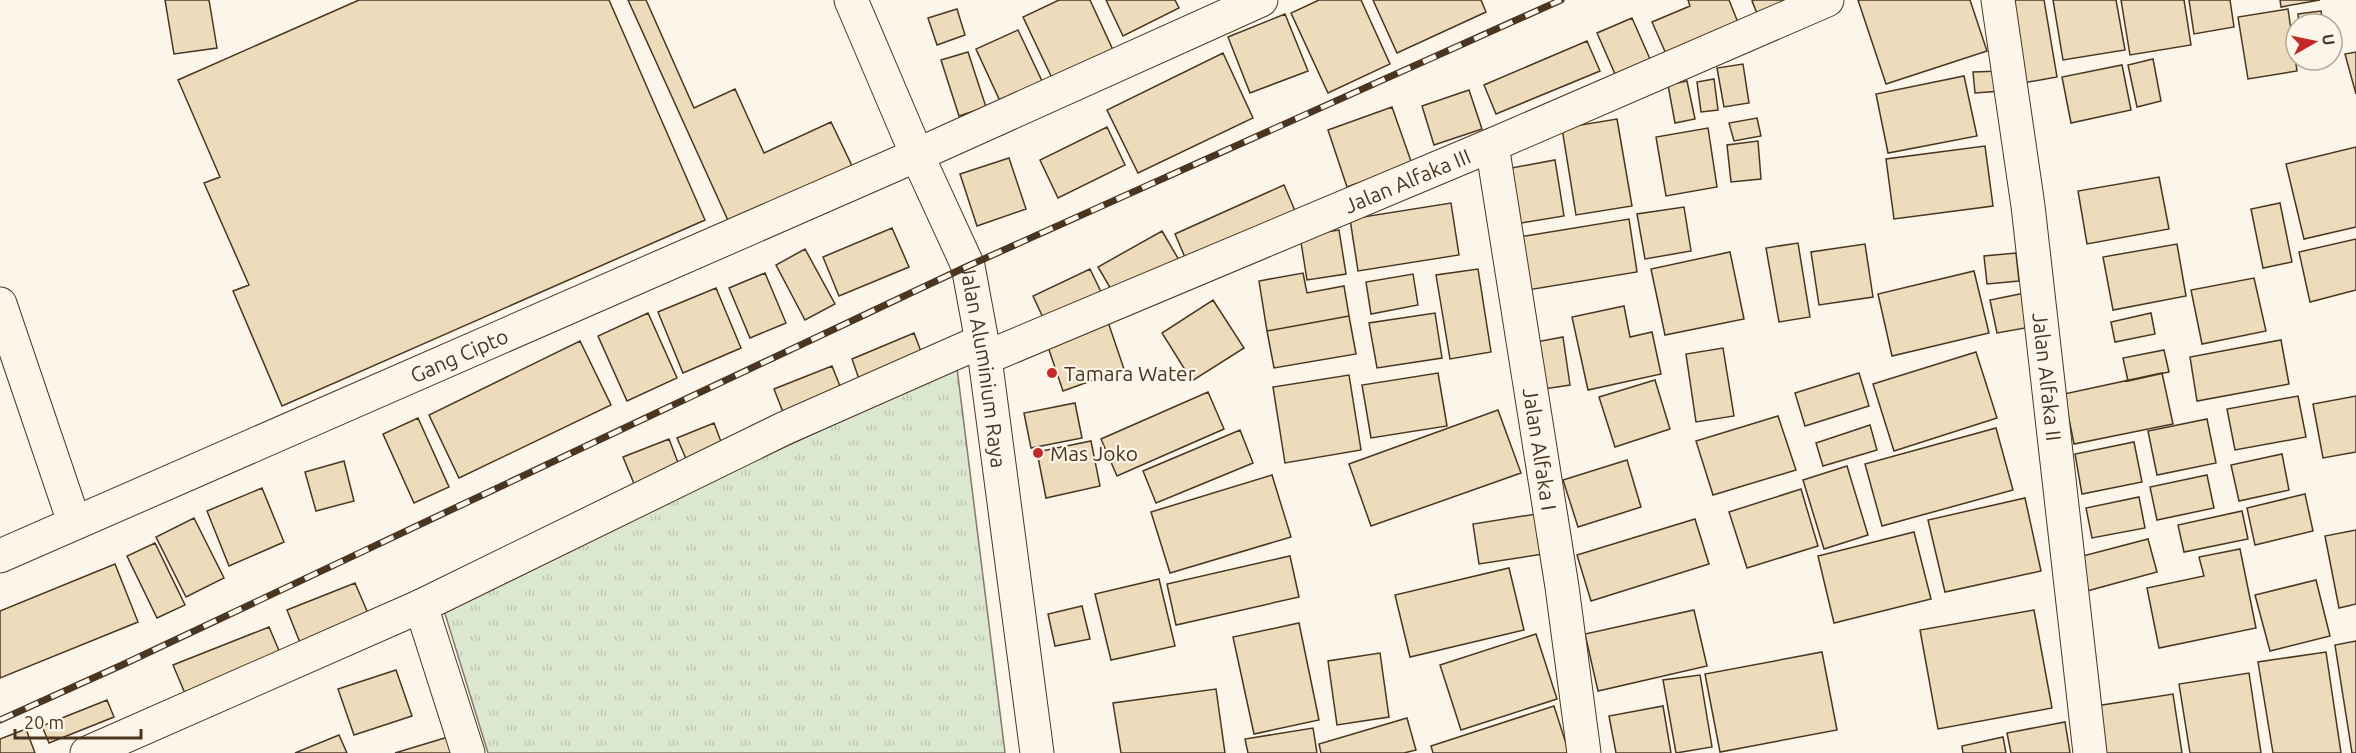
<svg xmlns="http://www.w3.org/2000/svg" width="2356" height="753" font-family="Ubuntu,sans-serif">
  <defs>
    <pattern id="grass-tufts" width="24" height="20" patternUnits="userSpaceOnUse" patternTransform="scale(1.5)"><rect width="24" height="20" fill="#dce7d0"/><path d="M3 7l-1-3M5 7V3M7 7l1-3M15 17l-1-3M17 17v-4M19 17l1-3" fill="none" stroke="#bec7b2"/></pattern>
  </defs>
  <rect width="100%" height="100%" fill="#fbf6e9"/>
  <!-- grass -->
  <path fill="url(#grass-tufts)" stroke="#887966" stroke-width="1.5" d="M957,368L1005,753H488L442,604Z"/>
  <!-- building -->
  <path fill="#ecdcbc" stroke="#4a3520" stroke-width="1.5" d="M165,0H209L217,48L174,54Z
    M359,0H609L705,220L282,406L233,291L249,285L204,183L220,177L178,80Z
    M628,0H646L694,108L735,89L764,153L831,122L854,170L731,227Z
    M1059,0H1090L1113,50L1052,78L1023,17Z
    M1106,0H1175L1179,8L1123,36Z
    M1319,0H1361L1390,64L1328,93L1291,13Z
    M1373,0H1481L1486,12L1397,53Z
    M1688,0H1729L1739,25L1667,56L1652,22L1690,6Z
    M1754,0H1802L1759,18L1752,1Z
    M1858,0H1970L1987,51L1886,84Z
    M2010,0H2044L2057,77L2023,83Z
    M2053,0H2116L2125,50L2063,60Z
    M2121,0H2184L2191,45L2130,55Z
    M2189,0H2230L2234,27L2194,34Z
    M2280,0H2320L2281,7Z
    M957,9L965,35L937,45L928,18Z
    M2288,9L2297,71L2248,79L2238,17Z
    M2321,11L2323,24H2299L2298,14Z
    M1285,14L1308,71L1250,93L1228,37Z
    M1632,18L1654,68L1619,83L1597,33Z
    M1018,30L1042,81L1000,101L976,49Z
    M1587,41L1600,71L1496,114L1484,85Z
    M968,52L986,107L959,116L941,60Z
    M2356,52V94L2345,54Z
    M1223,53L1253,118L1138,173L1107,110Z
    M2153,59L2161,101L2137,107L2128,65Z
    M1743,64L1749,103L1724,107L1717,68Z
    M2122,65L2131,110L2071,123L2062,77Z
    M2001,71L2002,91L1975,93L1973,72Z
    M1964,76L1977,136L1888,153L1876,94Z
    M1714,79L1718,110L1701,112L1697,82Z
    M1687,81L1695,119L1675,123L1668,85Z
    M1469,90L1482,129L1434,145L1422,106Z
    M1392,107L1412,164L1347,187L1328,130Z
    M1757,118L1761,136L1734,141L1729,123Z
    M1617,119L1632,206L1576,215L1562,128Z
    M1107,127L1125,165L1058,198L1040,160Z
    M1708,128L1717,187L1666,196L1656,137Z
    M1758,141L1761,179L1731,182L1727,145Z
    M1985,146L1993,206L1894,219L1886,159Z
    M2356,147V227L2304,239L2286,164Z
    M1009,158L1026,209L977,226L960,174Z
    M1555,160L1564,216L1515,224L1506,169Z
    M2159,177L2169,229L2087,244L2078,191Z
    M1284,185L1299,220L1190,269L1175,234Z
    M1451,203L1459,255L1358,271L1350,219Z
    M2280,203L2292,262L2263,268L2251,209Z
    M1684,207L1691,251L1645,259L1637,214Z
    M1629,219L1637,272L1528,290L1519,237Z
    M892,228L909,267L839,296L823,257Z
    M1339,230L1346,274L1307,280L1300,236Z
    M1162,231L1179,260L1115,296L1098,267Z
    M2356,239V290L2310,302L2299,252Z
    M1798,243L1810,317L1779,322L1766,248Z
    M1865,244L1873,297L1819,305L1811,252Z
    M2177,244L2186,296L2113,310L2103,257Z
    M805,249L835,304L805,320L776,265Z
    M1730,252L1744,319L1665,335L1651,269Z
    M2016,253L2019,281L1987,284L1984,256Z
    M1090,269L1103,296L1046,324L1033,296Z
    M1478,269L1491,352L1450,359L1436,275Z
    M1974,271L1989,333L1892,356L1878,294Z
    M765,273L786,323L750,338L729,288Z
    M1303,273L1307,293L1344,286L1349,316L1267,331L1259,281Z
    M1413,274L1418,305L1371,314L1366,282Z
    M2254,278L2266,331L2202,344L2191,290Z
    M716,288L741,348L683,373L658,312Z
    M2025,293L2031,327L1997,333L1990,300Z
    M1213,300L1244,348L1192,381L1162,333Z
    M1624,306L1630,337L1652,332L1661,374L1588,390L1572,317Z
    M648,313L677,378L627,401L598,336Z
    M1435,313L1442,358L1377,368L1369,323Z
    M2151,313L2155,334L2115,342L2111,322Z
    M1349,316L1356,354L1274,368L1267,331Z
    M1108,322L1124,369L1063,391L1047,344Z
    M914,333L922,354L859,379L852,359Z
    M1563,337L1570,385L1544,389L1536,342Z
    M2281,340L2289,384L2197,401L2190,357Z
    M580,341L611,405L459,478L429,415Z
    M1723,348L1734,416L1696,422L1686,354Z
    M2164,350L2169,372L2128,381L2123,358Z
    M1976,352L1997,418L1894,451L1873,384Z
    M832,366L844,396L786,420L774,389Z
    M1438,373L1447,426L1371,438L1362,385Z
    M1859,373L1869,406L1805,426L1795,393Z
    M2162,373L2173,424L2074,444L2064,394Z
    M1349,375L1361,450L1285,463L1273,387Z
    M1655,380L1670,429L1615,447L1599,397Z
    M1208,392L1224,429L1117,476L1101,439Z
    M2298,396L2306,437L2235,450L2227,409Z
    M2356,396V452L2323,458L2313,404Z
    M1075,403L1082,438L1031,448L1024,413Z
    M1498,410L1521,473L1371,526L1349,464Z
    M1778,416L1796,470L1713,495L1696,441Z
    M418,418L449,487L414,503L383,434Z
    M2207,419L2216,463L2157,475L2148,431Z
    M714,423L723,447L687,461L677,438Z
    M1870,425L1877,450L1823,466L1816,443Z
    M1996,428L2013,490L1882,526L1865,464Z
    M1240,430L1253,463L1156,503L1143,471Z
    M669,439L680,468L635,486L623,457Z
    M1091,441L1100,486L1046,498L1037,452Z
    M2134,442L2142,482L2082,494L2075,454Z
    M2282,454L2289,490L2239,501L2231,465Z
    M1627,460L1641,507L1578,527L1563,480Z
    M344,461L354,501L316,511L305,472Z
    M1847,466L1868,535L1824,549L1803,480Z
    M1272,475L1291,537L1170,573L1151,512Z
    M2207,475L2214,508L2157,520L2150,487Z
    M262,488L284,542L229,566L207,511Z
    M1801,489L1818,546L1747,568L1729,512Z
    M2305,494L2313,531L2255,545L2247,508Z
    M2139,497L2145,528L2092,538L2086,508Z
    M2025,498L2041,571L1945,592L1928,520Z
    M2242,511L2248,539L2184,552L2178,525Z
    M1536,514L1543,554L1479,564L1473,524Z
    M194,518L224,578L186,597L156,537Z
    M1695,519L1709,564L1591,601L1577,555Z
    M2356,530V604L2339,608L2325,536Z
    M1914,532L1931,599L1834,623L1818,556Z
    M2148,539L2157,572L2087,591L2079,557Z
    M155,543L185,605L157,618L127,556Z
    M2240,549L2256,628L2159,648L2147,588L2204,576L2199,557Z
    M1290,556L1299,597L1176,625L1167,584Z
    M115,564L138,622L0,678V611Z
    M1509,568L1524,630L1410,657L1395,595Z
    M1159,579L1175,646L1111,660L1095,594Z
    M2316,580L2330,636L2270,651L2255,595Z
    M355,583L370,618L301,645L287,610Z
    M1082,606L1090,639L1055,646L1048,614Z
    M1694,610L1707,666L1598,691L1585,634Z
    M2034,610L2052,708L1938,729L1920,630Z
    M1299,623L1319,720L1254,734L1233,637Z
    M269,627L283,660L187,698L173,665Z
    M1536,634L1557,699L1461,730L1440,665Z
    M2356,641V753H2352L2335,645Z
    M1822,652L1837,730L1720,752L1705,674Z
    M2326,652L2341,753H2273L2258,662Z
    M1380,653L1389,717L1337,725L1328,661Z
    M396,670L412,716L354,735L338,689Z
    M2249,673L2261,753H2190L2179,684Z
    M1700,675L1712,747L1676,753L1663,680Z
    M1216,689L1225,753H1121L1113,703Z
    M2173,694L2182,753H2103L2096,706Z
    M107,700L114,717L49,743L42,726Z
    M1554,706L1569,753H1433L1431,746Z
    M1663,706L1671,753H1616L1609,716Z
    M1407,718L1416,750L1404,753H1321L1319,744Z
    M2065,722L2070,753H2011L2007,733Z
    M1313,728L1317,753H1248L1245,739Z
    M26,729L35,753H0V739Z
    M339,735L347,753H295Z
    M448,737L453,753H395Z
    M2003,737L2006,753H1963L1962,746Z"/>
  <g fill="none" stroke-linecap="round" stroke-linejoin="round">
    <!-- minor casing -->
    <g stroke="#4a3520" stroke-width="35">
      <g id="minor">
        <path id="s1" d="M1998,0L2028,206L2090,753"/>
        <path id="s2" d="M1492,145L1562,587L1584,753"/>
        <path d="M0,304L74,522"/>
        <path id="s3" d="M985,358L1492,145L1827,0"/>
        <path id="s4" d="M0,556L917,155L1261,0"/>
        <path d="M421,606L468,753"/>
        <path d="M87,753L421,606L785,428L982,341"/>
      </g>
    </g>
    <!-- secondary casing -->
    <g stroke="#4a3520" stroke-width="35">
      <g id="secondary">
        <path id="s5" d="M851,0L917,155L968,266L985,358L1037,753"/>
      </g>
    </g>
    <!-- minor -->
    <use href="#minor" stroke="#fbf6e9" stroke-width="33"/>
    <!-- secondary -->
    <use href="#secondary" stroke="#fbf6e9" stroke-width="33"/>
    <!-- rail casing -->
    <g stroke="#4a3520" stroke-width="7">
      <path id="rail" d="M0,720L122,665L968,266L1561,0"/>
    </g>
    <!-- rail -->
    <use href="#rail" stroke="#fbf6e9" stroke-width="4.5" stroke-dasharray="14" stroke-linecap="butt"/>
  </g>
  <!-- markers -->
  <g fill="#c62828" stroke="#fbf6e9" stroke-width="2">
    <circle cx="1052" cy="373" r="6"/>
    <circle cx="1038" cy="453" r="6"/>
  </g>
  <g text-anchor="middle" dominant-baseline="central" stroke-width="4.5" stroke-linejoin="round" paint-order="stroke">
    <!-- street labels -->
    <g font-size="21" fill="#4a3520" stroke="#fbf6e9">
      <text stroke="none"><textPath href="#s3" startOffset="458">Jalan Alfaka III</textPath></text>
      <text stroke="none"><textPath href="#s4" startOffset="501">Gang Cipto</textPath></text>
      <text stroke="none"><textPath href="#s5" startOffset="392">Jalan Aluminium Raya</textPath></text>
      <text stroke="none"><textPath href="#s1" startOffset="380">Jalan Alfaka II</textPath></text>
      <text stroke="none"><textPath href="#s2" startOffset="308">Jalan Alfaka I</textPath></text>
    </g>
    <!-- poi labels -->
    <g font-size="21" fill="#4a3520" stroke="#fbf6e9" text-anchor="start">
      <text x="1064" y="373">Tamara Water</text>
      <text x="1050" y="453">Mas Joko</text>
    </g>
  </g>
  <!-- north arrow -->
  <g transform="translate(2314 42) rotate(81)"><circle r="28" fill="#fbf6e9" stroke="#b4a999" stroke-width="1.5"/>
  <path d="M0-4.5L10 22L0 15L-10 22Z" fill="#c62828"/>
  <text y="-9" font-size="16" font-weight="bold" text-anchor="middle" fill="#4a3520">U</text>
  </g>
  <!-- scale -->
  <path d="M15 729v9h126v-9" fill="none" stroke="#4a3520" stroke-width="3"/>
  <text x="24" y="729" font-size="18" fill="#4a3520" stroke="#fbf6e9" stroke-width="4.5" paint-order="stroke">20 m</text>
</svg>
